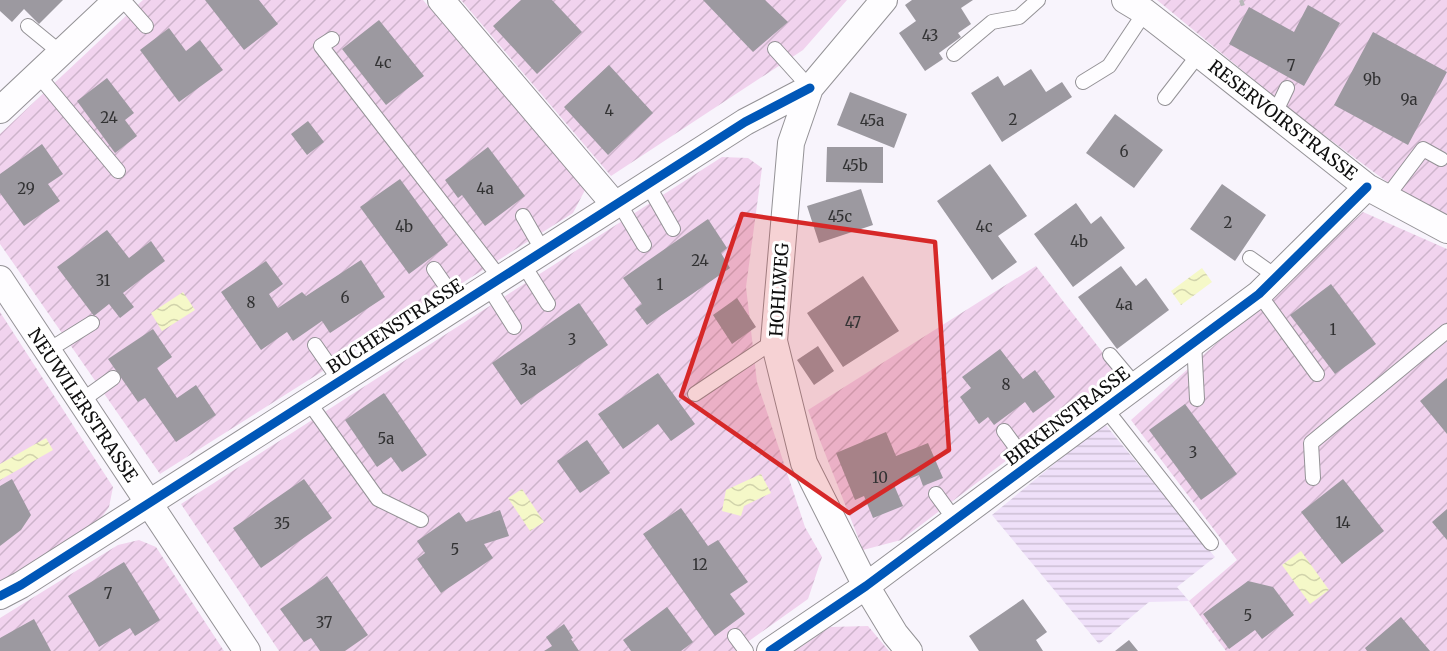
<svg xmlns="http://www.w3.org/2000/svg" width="1447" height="651" font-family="Merriweather,serif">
  <defs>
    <pattern id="farmland-rules" width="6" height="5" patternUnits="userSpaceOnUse" patternTransform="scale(1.5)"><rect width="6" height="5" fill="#efe0f9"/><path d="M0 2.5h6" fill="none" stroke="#ccbfd4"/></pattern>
    <pattern id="garden-furrows" width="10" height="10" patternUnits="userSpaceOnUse" patternTransform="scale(1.5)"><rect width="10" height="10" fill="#f1d3ee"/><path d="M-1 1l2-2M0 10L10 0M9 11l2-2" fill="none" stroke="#cdb4cb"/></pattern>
    <pattern id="water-waves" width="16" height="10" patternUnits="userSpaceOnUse" patternTransform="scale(1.5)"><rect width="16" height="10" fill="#f5f8c8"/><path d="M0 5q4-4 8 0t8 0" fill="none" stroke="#d1d3ab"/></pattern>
  </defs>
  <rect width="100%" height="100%" fill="#f8f4fc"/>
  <!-- farmland -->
  <path fill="url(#farmland-rules)" d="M1104,423L1215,557L1177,587L1189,601L1149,602L1099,644L992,515Z"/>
  <!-- garden -->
  <path fill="url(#garden-furrows)" d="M143,0H423L585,190L573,213L160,474L0,244V134Z
    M461,0H847L803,50L611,176Z
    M1157,0H1447V218L1402,193L1293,112Z
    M722,157L748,158L762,168L746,287L757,382L805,527L822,557L808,599L735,651H279L181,504Z
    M1363,212L1447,249V651H1226L1189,601L1237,560L1131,420Z
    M1036,266L1120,375L901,540L863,550L808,410Z
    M0,312L113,487L109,507L98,522L0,582Z
    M139,540L156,547L224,651H0V618L118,545Z
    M868,626L889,651H795L830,627Z"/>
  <!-- water -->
  <path fill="url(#water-waves)" d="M1202,268L1212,282L1181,305L1171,291Z
    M183,292L195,310L162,331L151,313Z
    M46,438L53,450L0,480V464Z
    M761,474L771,493L744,506L741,516L722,511L726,490Z
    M522,489L544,522L530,531L508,498Z
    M1301,551L1329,590L1310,604L1282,565Z"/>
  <!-- building -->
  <path fill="#9c99a0" d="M0,0H63L39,24L24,9L12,22L0,11Z
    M205,0H259L278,24L244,50Z
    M521,0H552L582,32L537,74L493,26Z
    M703,0H765L788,22L753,52Z
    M912,0H973L961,8L971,24L958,33L961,37L939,53L943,59L925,71L899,33L916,21L905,5Z
    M1308,5L1340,23L1304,86L1229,44L1249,7L1294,32Z
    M379,20L424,76L386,105L342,49Z
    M169,28L186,51L200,40L223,70L179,102L140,50Z
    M1373,32L1447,72L1408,145L1334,105Z
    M609,65L653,113L608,155L564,107Z
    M1031,69L1046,92L1062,82L1072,97L1002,142L971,93L998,76L1004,86Z
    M107,78L134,113L125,120L137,136L115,153L77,101Z
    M850,92L907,114L894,148L837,125Z
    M1115,114L1163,150L1134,188L1086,153Z
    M308,121L324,142L307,155L291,134Z
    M42,144L63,174L48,184L60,201L24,226L0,193V174Z
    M488,147L525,196L485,226L462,195L458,198L445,180Z
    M827,147H883V183L826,182Z
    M990,164L1027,216L998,236L1017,262L992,280L937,201Z
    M400,179L448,245L409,274L360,207Z
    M1222,184L1266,215L1235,261L1190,229Z
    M861,189L873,225L819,243L807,206Z
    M1076,203L1091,224L1101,216L1125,248L1073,287L1034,234Z
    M708,219L727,248L721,253L730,268L647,325L635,309L642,304L623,278Z
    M107,230L129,258L151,241L165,261L123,293L134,307L120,318L109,304L94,316L57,267Z
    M361,260L385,297L330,333L322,321L293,341L287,332L261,350L221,292L266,261L283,284L269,294L278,308L302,292L306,296Z
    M1121,266L1136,286L1146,278L1169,310L1117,349L1078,297Z
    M863,276L899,331L843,367L807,313Z
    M1331,284L1376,344L1335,374L1290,315Z
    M737,298L756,327L732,344L713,315Z
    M579,303L608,345L521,405L492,363Z
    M153,329L172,357L157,368L177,398L196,385L216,415L176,442L145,398L138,402L108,359Z
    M818,346L834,371L814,385L797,360Z
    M1000,349L1023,379L1035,370L1055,397L1033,413L1025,402L994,425L988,417L979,424L960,397L971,388L962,377Z
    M658,373L695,424L671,441L658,424L623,449L598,414Z
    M1447,378V434L1420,401Z
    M384,393L427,455L402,472L391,457L377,467L345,420Z
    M1185,404L1237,474L1201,500L1149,430Z
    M886,432L896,456L928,443L943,478L923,486L919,475L894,485L903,506L873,518L864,496L855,500L836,453Z
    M587,440L610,473L580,493L557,461Z
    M12,479L31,515L21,530L0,546V486Z
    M304,479L332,518L261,568L233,528Z
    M1343,479L1384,531L1342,564L1301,512Z
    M681,508L708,546L718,540L748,582L730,594L745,614L715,636L643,534Z
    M1447,509V540L1432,522Z
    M500,510L509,536L484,544L493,558L441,593L417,559L425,553L417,541L459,512L466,522Z
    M124,562L160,620L135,636L130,628L99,647L68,596Z
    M327,576L368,635L345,651H320L311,638L304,642L280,609Z
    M1248,581L1273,587L1294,615L1262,639L1255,630L1229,649L1203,614Z
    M1023,599L1047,632L1036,640L1043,651H979L969,636Z
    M667,607L693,642L681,651H631L623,640Z
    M1401,617L1430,651H1367L1365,648Z
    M34,619L51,651H0V638Z
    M564,624L573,638L571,639L579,651H544L552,646L546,637Z
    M1129,640L1138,651H1115Z"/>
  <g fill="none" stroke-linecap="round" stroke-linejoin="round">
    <!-- lane casing -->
    <g stroke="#949296" stroke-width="16">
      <path id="lane" d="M123,0L146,26
        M28,26L61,53
        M332,39L321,46L500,278
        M775,49L810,88
        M954,54L992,22L1019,17L1038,0
        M38,75L118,171
        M1083,82L1109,66L1145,12
        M1165,98L1199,54
        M1275,113L1287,88
        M648,185L673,229
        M1386,198L1423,149L1441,159
        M619,203L644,245
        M523,216L543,251
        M1250,258L1277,277
        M523,264L548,304
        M434,269L459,305
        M488,286L514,327
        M1259,294L1317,374
        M1194,342L1197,399
        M315,345L340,381
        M47,351L92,323
        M1110,355L1136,386
        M695,394L774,341
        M81,401L113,378
        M308,401L378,499L421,520
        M1105,408L1211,543
        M1004,431L1029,465
        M1313,478L1311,443L1447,331
        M936,494L955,520
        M735,636L746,651"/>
    </g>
    <!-- street casing -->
    <g stroke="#949296" stroke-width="28">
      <path id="street" d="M441,0L615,205
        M884,0L810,88L791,143L774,341L804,463L866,586L895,634L909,651
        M1125,0L1145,12L1199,54L1367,187L1447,230
        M0,110L117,0
        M0,279L247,651
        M0,596L21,585L745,122L810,88
        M770,651L866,586L1259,294L1367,187"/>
    </g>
    <!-- path -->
    <path stroke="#b8b8b9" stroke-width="4" stroke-dasharray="6 3" stroke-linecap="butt" d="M1241,0L1243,6"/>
    <!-- lane -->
    <use href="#lane" stroke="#fefdff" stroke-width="14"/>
    <!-- street -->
    <use href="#street" stroke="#fefdff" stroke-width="26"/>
    <!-- cycleway casing -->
    <g stroke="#fff" stroke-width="13">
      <path id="cycleway" d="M0,596L21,585L745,122L810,88
        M770,651L866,586L1259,294L1367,187"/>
    </g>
    <!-- cycleway -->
    <use href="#cycleway" stroke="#0057b8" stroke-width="9"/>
  </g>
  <!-- marked area -->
  <path fill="#d62828" fill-opacity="0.2" stroke="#d62828" stroke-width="4.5" stroke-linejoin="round" d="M742,214L935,242L949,450L849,513L681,396Z"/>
  <g text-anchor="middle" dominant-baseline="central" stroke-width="6" stroke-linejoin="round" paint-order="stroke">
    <!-- number labels -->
    <g font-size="15" fill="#323233">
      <text x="930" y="35">43</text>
      <text x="383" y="62">4c</text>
      <text x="1291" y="65">7</text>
      <text x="1372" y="79">9b</text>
      <text x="1409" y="99">9a</text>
      <text x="609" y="110">4</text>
      <text x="109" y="117">24</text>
      <text x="1013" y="119">2</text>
      <text x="872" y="120">45a</text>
      <text x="1124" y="151">6</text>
      <text x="855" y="165">45b</text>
      <text x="26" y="188">29</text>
      <text x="485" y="188">4a</text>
      <text x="840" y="216">45c</text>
      <text x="1228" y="222">2</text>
      <text x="404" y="226">4b</text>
      <text x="984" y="226">4c</text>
      <text x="1079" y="241">4b</text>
      <text x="700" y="260">24</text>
      <text x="103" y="280">31</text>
      <text x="660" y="284">1</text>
      <text x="345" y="297">6</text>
      <text x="251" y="302">8</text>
      <text x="1124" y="304">4a</text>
      <text x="853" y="322">47</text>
      <text x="1333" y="329">1</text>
      <text x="572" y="339">3</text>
      <text x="528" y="369">3a</text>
      <text x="1006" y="384">8</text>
      <text x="386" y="438">5a</text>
      <text x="1193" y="452">3</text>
      <text x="880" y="477">10</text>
      <text x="1343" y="522">14</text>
      <text x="282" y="523">35</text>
      <text x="455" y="549">5</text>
      <text x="700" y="564">12</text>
      <text x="108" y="593">7</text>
      <text x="1248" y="615">5</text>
      <text x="324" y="622">37</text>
    </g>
    <!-- street labels -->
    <g font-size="18" fill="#0f0f0f" stroke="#fff">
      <text transform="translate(1283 120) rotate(38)">RESERVOIRSTRASSE</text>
      <text transform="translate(779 290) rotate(-86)">HOHLWEG</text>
      <text transform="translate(395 326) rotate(-33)">BUCHENSTRASSE</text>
      <text transform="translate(83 405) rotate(56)">NEUWILERSTRASSE</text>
      <text transform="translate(1067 416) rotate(-37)">BIRKENSTRASSE</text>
    </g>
  </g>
</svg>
